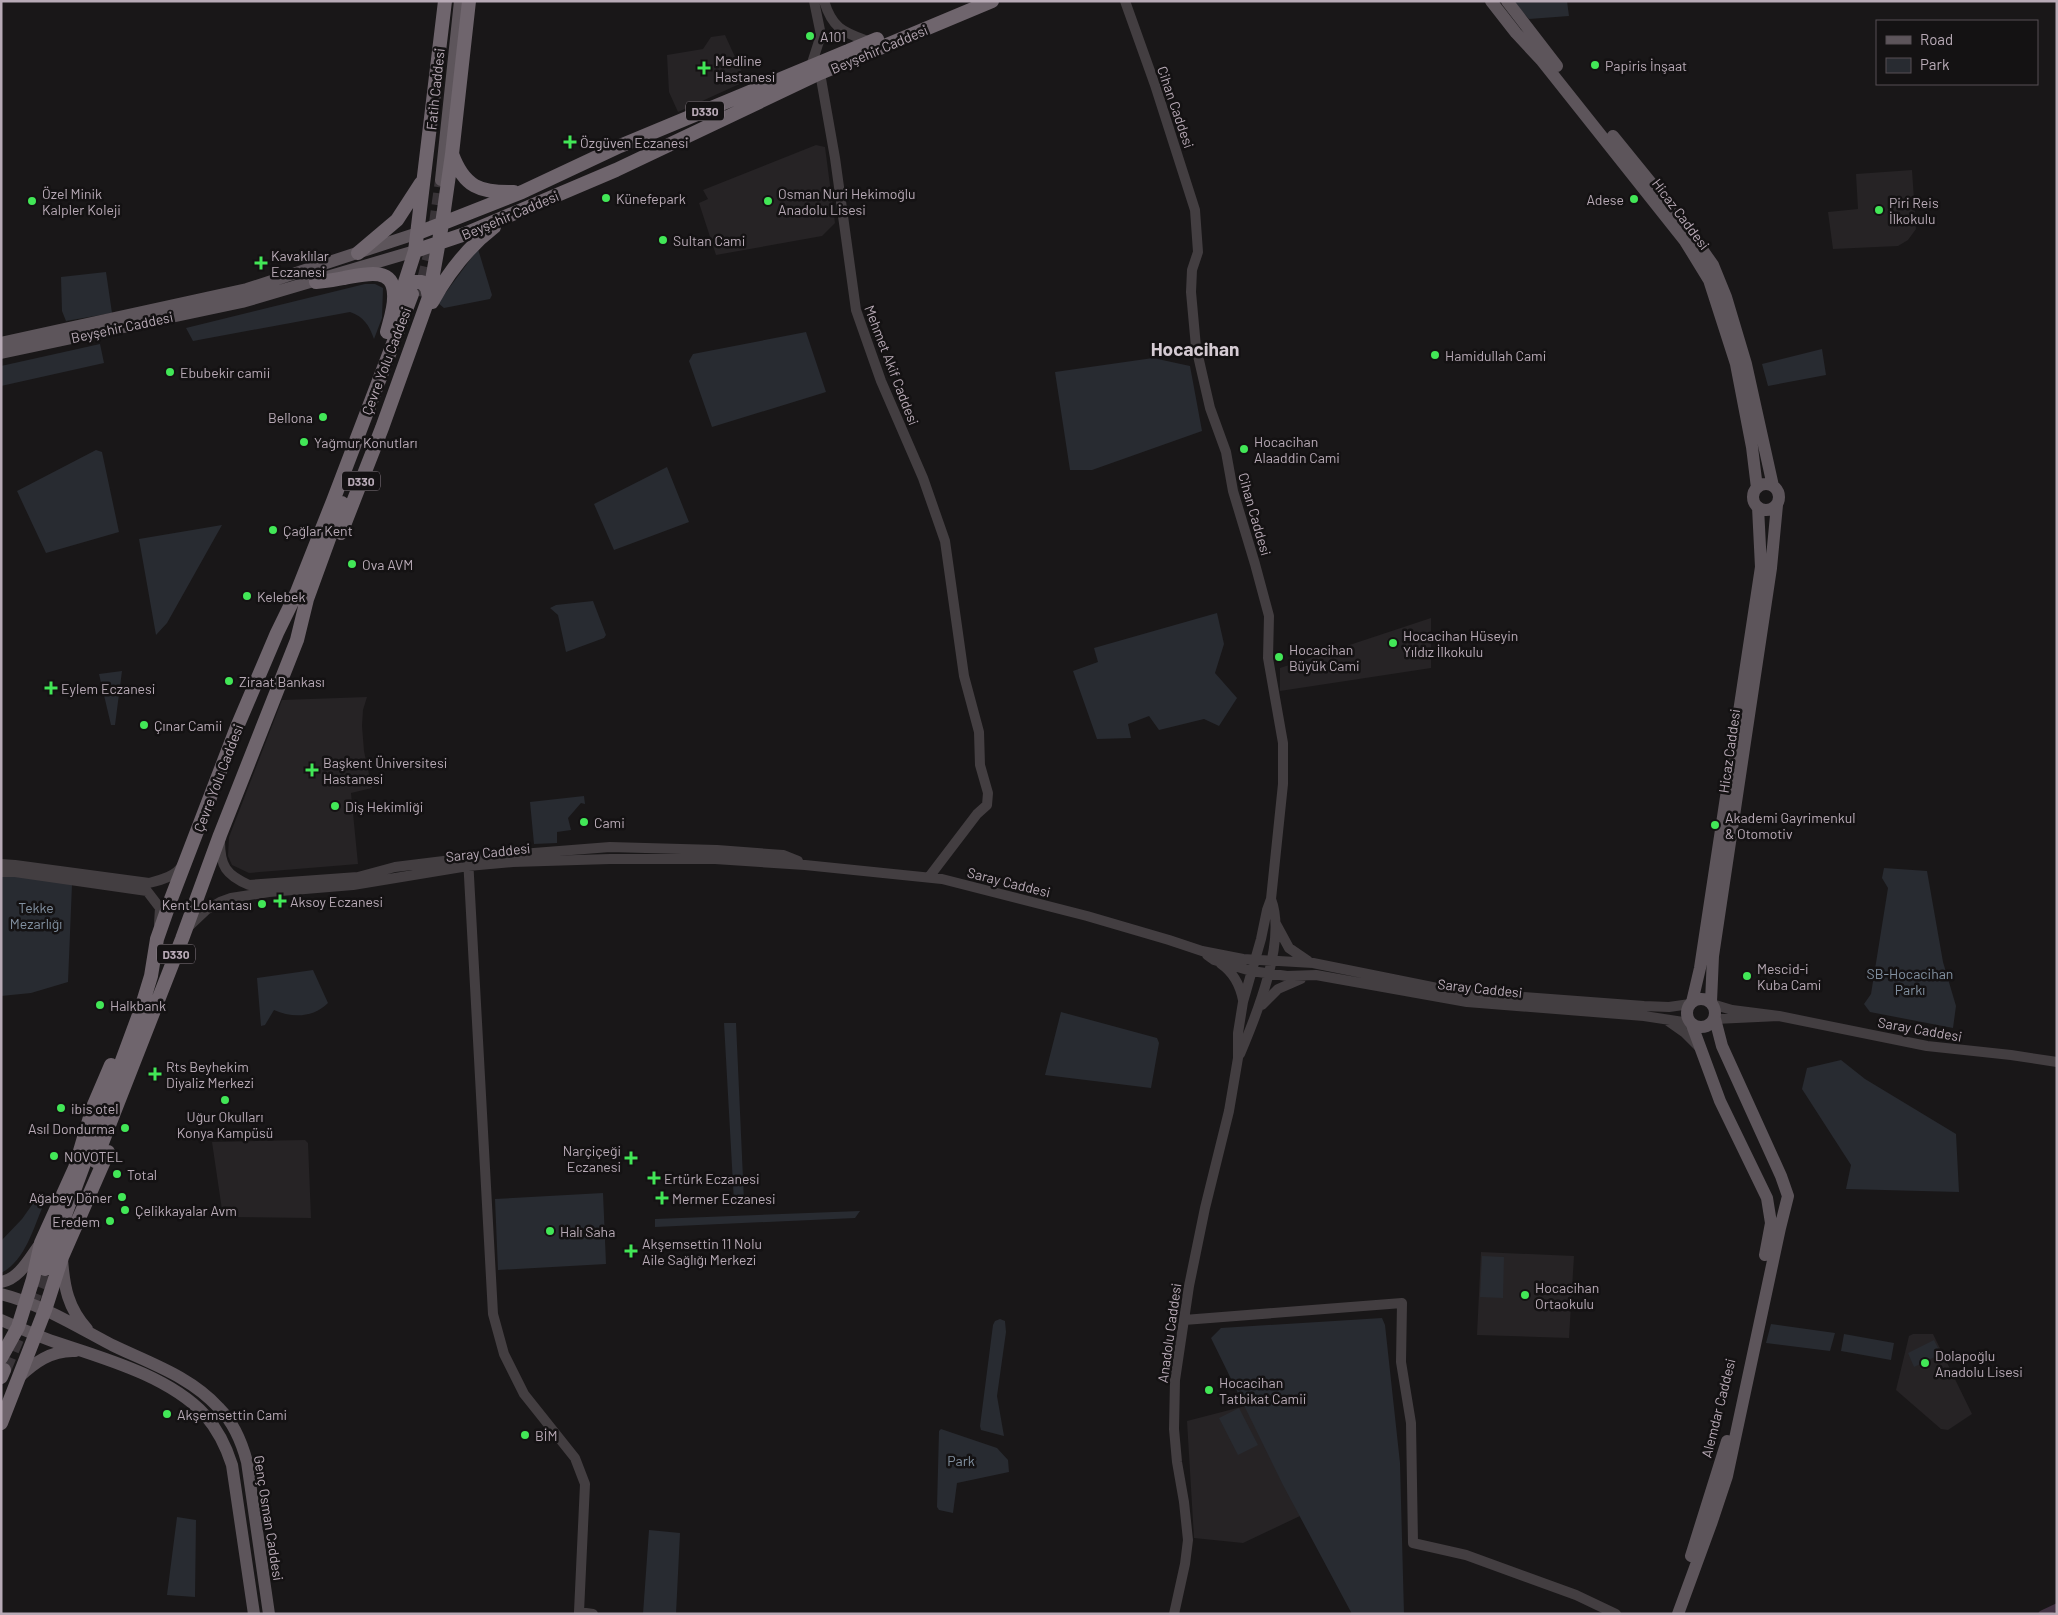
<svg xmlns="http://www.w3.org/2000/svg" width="2058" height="1615" font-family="Barlow,sans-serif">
  <rect width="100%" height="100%" fill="#191718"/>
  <!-- built -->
  <path fill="#262325" d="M725,35L746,81L678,112L669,92L667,55L703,49L711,37Z
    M816,145L825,147L835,223L822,236L716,255L699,203L708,199L703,190Z
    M1912,170L1916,229L1908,240L1898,246L1833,249L1828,212L1858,209L1856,174Z
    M1431,618V668L1280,691V668Z
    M367,697L363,710L362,726L364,751L372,788L351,793L358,864L249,873L232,865L228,856L229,837L282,700Z
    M305,1140L308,1143L311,1218L230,1217L222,1210L212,1142Z
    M1481,1252L1574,1256L1569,1338L1477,1335Z
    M1913,1334H1933L1972,1414L1948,1430L1941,1429L1896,1390L1909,1336Z
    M1245,1406L1300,1516L1243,1543L1194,1538L1187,1421Z"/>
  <!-- green -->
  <path fill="#282b31" d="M1513,1H1567L1569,16L1529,19Z
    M478,249L492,295L490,299L444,308L438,303Z
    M106,272L112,313L66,321L62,311L61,277Z
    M365,284H375L383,288L382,318L374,339C369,325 364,317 350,312L193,341L186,328Z
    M806,332L826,392L712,427L689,361L693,354Z
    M100,344L104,363L1,386V366Z
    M1822,349L1826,375L1768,386L1762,364Z
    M1153,358L1190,366L1202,431L1092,470H1070L1055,372Z
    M96,450L102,452L119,532L46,553L17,491Z
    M667,467L689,522L614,550L594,504Z
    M222,525L167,623L156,635L139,539Z
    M593,601L606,635L604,638L566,652L558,615L550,608L556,605Z
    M1217,613L1224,644L1215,673L1237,698L1219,726L1204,719L1159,730L1149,716L1128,724L1131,738L1097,739L1073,671L1098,662L1094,648Z
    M122,671L115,725H111L99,674Z
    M584,796L585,804L581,803L568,818L571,830L557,832V843L534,844L530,802Z
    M1884,868L1927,871L1943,962L1956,1006L1953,1028L1870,1012L1864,1004L1871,994L1888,888L1882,878Z
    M1,874L72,884L68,982L31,993L1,996Z
    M313,970L328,1003C313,1018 292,1018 274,1010L265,1025L261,1026L257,978Z
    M1061,1012L1157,1038L1159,1043L1151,1088L1045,1075Z
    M724,1023H736L744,1201L734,1202Z
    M1841,1060L1865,1079L1956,1134L1959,1192L1846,1189L1851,1165L1802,1089L1807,1068Z
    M603,1193L606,1264L498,1270L495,1199Z
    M34,1202L43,1206C33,1229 25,1261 1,1273V1241L22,1219Z
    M860,1211L855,1218L655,1227V1219Z
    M1482,1256L1504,1257L1503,1298L1480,1297Z
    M1382,1318L1385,1325L1400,1463L1404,1614H1352L1283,1485L1211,1338L1221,1328Z
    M1000,1319L1005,1321L1006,1332L997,1396L1004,1436L981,1430L980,1426L993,1325L995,1321Z
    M1771,1324L1835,1333L1830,1351L1766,1343Z
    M1844,1334L1894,1343L1891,1360L1841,1351Z
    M1934,1340L1941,1354L1914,1367L1908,1353Z
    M1239,1408L1258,1445L1238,1455L1219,1418Z
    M941,1429L997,1448L1008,1460L1009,1472L957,1483L953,1513L939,1510L937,1507L939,1431Z
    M177,1517L196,1520L195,1597L167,1595Z
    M649,1530L680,1533L676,1614H643Z"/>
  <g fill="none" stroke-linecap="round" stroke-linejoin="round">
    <!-- canal -->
    <path stroke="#403142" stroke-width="7" d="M2042,1614L2057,1607"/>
    <!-- major-tunnel -->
    <path stroke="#393438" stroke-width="12" stroke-dasharray="12 6" stroke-linecap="butt" d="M435,223L441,180
      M419,296L431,247"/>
    <!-- highway-tunnel -->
    <path stroke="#393438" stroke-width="14" stroke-dasharray="14 7" stroke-linecap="butt" d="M30,1306L45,1269
      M4,1370L17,1339"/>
    <!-- minor -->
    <path stroke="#433e41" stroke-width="10" d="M824,1C833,30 844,32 870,42
      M1125,1L1155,85L1195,210L1198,252L1192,270L1191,292L1196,347L1210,408L1226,452L1233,491L1255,564L1269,616L1268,658L1283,743V784L1271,899L1267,910L1261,939L1243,1002L1238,1033V1058L1229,1111L1205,1208L1189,1286L1175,1380L1174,1429L1177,1462L1184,1502L1188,1540L1185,1564L1174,1614
      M811,66L821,35L814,1
      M820,73L835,158L856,310L881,381L923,478L945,541L964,676L979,732L980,765L988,793L987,805L977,814L929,877
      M220,841C220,866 226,875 249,885L358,877L395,867L468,858L610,847L717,850L783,855L798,861
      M468,858L493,1314L504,1354L524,1394L575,1458L585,1484L579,1612L593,1614
      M1,864L15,865L149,883C161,880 177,876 183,864
      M1,872H15L147,891L160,908L159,924
      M1276,924L1289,948L1308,961
      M187,928L206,910L220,902L231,898L269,892L353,885L468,866L513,862L610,859H715L805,865L942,879L1087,916L1169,940L1202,951L1243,959L1313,963L1457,992L1644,1006L1669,1007L1690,1004
      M1207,955L1214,960L1251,971L1287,976L1316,975L1467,1002L1644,1016L1690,1023
      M1221,964C1234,973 1240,985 1243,1000
      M1712,1004L1732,1010L1779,1016L1715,1019
      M1262,1005L1278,989L1301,979
      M1779,1016L1927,1046L2011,1055L2057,1062
      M1668,1021L1685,1033L1699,1047
      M1240,1054C1257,1014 1287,940 1271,899
      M1184,1320L1402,1303L1401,1362L1411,1423L1413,1543L1466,1555L1576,1595L1616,1614"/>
    <!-- major -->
    <path stroke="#5d555b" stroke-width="12" d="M1491,1L1516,33L1542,61L1685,241L1709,280L1736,364L1752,447L1757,488
      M1507,1L1557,66
      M1613,136L1682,221L1713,265L1726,297L1746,364L1773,486
      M441,180L460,1
      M1,343L247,289L418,233
      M1,353L242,302L415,251
      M1753 497a13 13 0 1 1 26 0a13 13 0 1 1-26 0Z
      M1687 1013a14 14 0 1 1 28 0a14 14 0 1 1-28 0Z
      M1692,1002L1700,968L1761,567L1758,507
      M1711,1002L1713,956L1771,568L1777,505
      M1692,1025L1720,1101L1767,1198L1771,1223L1765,1255
      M62,1259C64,1287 68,1308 87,1329
      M1,1282C20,1279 30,1257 41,1243
      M1,1294C41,1304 76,1326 112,1345C149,1363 190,1376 219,1408C233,1422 242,1443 247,1462L269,1614
      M1,1320C19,1328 37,1336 55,1342C103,1358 169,1376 205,1415C218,1430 226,1446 232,1465L254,1614
      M18,1378C34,1363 51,1350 75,1351
      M1691,1556L1727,1441
      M1678,1614L1711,1524L1727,1476L1780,1228L1788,1196L1781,1176L1722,1046L1715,1019"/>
    <!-- highway -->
    <path stroke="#6f656d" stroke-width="14" d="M452,154C464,187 480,193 514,192
      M418,233L522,192L620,146L877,39
      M415,251L465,234L616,170L820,73L992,1
      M358,253L397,220L421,183
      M316,282C326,281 335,280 344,278C362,275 393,265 394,294C395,307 390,320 387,332
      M404,288L410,282H422L427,288L429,297
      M432,302C448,273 468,247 494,227
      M398,304L415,251L445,1
      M341,533L382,428L429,297L442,224L452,154L469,1
      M95,1161L182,939L220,835L297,640L307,599L342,503
      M45,1269L140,1012L151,976L157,939L171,899L237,727L277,633L297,592L333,501L412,294
      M1,1358L18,1327L33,1279L41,1243L75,1168L93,1107L111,1065
      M1,1377L4,1370
      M1,1423L45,1310L62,1257L108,1152"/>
  </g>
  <!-- markers -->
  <g fill="#42e757" stroke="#141213" stroke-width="2">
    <circle cx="810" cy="36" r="5"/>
    <circle cx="1595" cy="65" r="5"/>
    <path d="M701.5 60.5h5v5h5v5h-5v5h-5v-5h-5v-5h5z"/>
    <path d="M567.5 134.5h5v5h5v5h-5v5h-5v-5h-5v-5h5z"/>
    <circle cx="606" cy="198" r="5"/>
    <circle cx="1634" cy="199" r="5"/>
    <circle cx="32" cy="201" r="5"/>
    <circle cx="768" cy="201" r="5"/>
    <circle cx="1879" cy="210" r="5"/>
    <circle cx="663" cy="240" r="5"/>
    <path d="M258.5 255.5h5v5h5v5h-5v5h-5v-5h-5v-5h5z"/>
    <circle cx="1435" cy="355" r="5"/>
    <circle cx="170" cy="372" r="5"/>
    <circle cx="323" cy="417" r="5"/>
    <circle cx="304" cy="442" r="5"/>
    <circle cx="1244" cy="449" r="5"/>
    <circle cx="273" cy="530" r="5"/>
    <circle cx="352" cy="564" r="5"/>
    <circle cx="247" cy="596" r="5"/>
    <circle cx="1393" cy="643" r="5"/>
    <circle cx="1279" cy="657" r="5"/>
    <circle cx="229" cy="681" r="5"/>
    <path d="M48.5 680.5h5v5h5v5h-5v5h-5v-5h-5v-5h5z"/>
    <circle cx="144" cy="725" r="5"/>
    <path d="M309.5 762.5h5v5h5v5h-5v5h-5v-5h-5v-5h5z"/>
    <circle cx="335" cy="806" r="5"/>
    <circle cx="584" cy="822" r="5"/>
    <circle cx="1715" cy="825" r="5"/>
    <path d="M277.5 893.5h5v5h5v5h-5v5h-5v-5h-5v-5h5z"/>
    <circle cx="262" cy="904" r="5"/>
    <circle cx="1747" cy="976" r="5"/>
    <circle cx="100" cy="1005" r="5"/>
    <path d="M152.5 1066.5h5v5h5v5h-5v5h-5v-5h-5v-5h5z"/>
    <circle cx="225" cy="1100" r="5"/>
    <circle cx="61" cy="1108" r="5"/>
    <circle cx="125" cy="1128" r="5"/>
    <circle cx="54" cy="1156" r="5"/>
    <path d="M628.5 1150.5h5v5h5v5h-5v5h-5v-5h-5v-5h5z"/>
    <circle cx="117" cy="1174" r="5"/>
    <path d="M651.5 1170.5h5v5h5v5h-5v5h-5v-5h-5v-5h5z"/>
    <circle cx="122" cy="1197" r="5"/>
    <path d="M659.5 1190.5h5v5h5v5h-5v5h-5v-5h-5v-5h5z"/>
    <circle cx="125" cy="1210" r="5"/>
    <circle cx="110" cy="1221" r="5"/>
    <circle cx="550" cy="1231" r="5"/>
    <path d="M628.5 1243.5h5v5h5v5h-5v5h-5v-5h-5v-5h5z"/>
    <circle cx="1525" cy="1295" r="5"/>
    <circle cx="1925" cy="1363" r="5"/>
    <circle cx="1209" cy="1390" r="5"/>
    <circle cx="167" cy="1414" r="5"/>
    <circle cx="525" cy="1435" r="5"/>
  </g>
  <g text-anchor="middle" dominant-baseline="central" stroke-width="5" stroke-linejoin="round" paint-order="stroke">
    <!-- shield labels -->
    <g fill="#141213" stroke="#877c85" stroke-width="1">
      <rect x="686" y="101.5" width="38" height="19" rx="4"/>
      <rect x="342" y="471.5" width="38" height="19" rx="4"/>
      <rect x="157" y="944.5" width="38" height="19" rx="4"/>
    </g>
    <g font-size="12" font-weight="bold" fill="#b8aab6">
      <text x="705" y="111">D330</text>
      <text x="361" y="481">D330</text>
      <text x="176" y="954">D330</text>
    </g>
    <!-- poi labels -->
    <g font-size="14" fill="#b8aab6" stroke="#141213" text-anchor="start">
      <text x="820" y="36">A101</text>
      <text x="715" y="60">Medline<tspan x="715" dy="16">Hastanesi</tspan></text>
      <text x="1605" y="65">Papiris İnşaat</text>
      <text x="580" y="142">Özgüven Eczanesi</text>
      <text x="42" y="193">Özel Minik<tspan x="42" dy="16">Kalpler Koleji</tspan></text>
      <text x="778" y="193">Osman Nuri Hekimoğlu<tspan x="778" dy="16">Anadolu Lisesi</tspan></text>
      <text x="616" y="198">Künefepark</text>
      <text x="1624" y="199" text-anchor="end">Adese</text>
      <text x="1889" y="202">Piri Reis<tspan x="1889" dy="16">İlkokulu</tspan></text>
      <text x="673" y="240">Sultan Cami</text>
      <text x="271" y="255">Kavaklılar<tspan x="271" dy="16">Eczanesi</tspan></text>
      <text x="1445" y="355">Hamidullah Cami</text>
      <text x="180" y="372">Ebubekir camii</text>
      <text x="313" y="417" text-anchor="end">Bellona</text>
      <text x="1254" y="441">Hocacihan<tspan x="1254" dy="16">Alaaddin Cami</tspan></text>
      <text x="314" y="442">Yağmur Konutları</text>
      <text x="283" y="530">Çağlar Kent</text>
      <text x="362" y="564">Ova AVM</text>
      <text x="257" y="596">Kelebek</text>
      <text x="1403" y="635">Hocacihan Hüseyin<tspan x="1403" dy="16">Yıldız İlkokulu</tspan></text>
      <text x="1289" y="649">Hocacihan<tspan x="1289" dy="16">Büyük Cami</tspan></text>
      <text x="239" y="681">Ziraat Bankası</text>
      <text x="61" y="688">Eylem Eczanesi</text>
      <text x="154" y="725">Çınar Camii</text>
      <text x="323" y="762">Başkent Üniversitesi<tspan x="323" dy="16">Hastanesi</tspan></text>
      <text x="345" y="806">Diş Hekimliği</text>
      <text x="1725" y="817">Akademi Gayrimenkul<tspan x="1725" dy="16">&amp; Otomotiv</tspan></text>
      <text x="594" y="822">Cami</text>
      <text x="290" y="901">Aksoy Eczanesi</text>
      <text x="252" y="904" text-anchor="end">Kent Lokantası</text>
      <text x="1757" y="968">Mescid-i<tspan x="1757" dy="16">Kuba Cami</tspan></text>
      <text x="110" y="1005">Halkbank</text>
      <text x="166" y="1066">Rts Beyhekim<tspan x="166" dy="16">Diyaliz Merkezi</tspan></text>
      <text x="71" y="1108">ibis otel</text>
      <text x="225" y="1116" text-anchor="middle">Uğur Okulları<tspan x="225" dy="16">Konya Kampüsü</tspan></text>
      <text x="115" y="1128" text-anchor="end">Asıl Dondurma</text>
      <text x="621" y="1150" text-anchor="end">Narçiçeği<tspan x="621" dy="16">Eczanesi</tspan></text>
      <text x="64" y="1156">NOVOTEL</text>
      <text x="127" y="1174">Total</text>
      <text x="664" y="1178">Ertürk Eczanesi</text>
      <text x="112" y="1197" text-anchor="end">Ağabey Döner</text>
      <text x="672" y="1198">Mermer Eczanesi</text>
      <text x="135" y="1210">Çelikkayalar Avm</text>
      <text x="100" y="1221" text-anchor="end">Eredem</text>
      <text x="560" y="1231">Halı Saha</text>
      <text x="642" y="1243">Akşemsettin 11 Nolu<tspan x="642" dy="16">Aile Sağlığı Merkezi</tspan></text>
      <text x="1535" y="1287">Hocacihan<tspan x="1535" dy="16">Ortaokulu</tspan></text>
      <text x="1935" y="1355">Dolapoğlu<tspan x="1935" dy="16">Anadolu Lisesi</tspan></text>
      <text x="1219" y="1382">Hocacihan<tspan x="1219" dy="16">Tatbikat Camii</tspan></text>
      <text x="177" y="1414">Akşemsettin Cami</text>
      <text x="535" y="1435">BİM</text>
    </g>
    <!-- street labels -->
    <g font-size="14" fill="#b8aab6" stroke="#141213">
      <text transform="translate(879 49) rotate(-23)">Beyşehir Caddesi</text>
      <text transform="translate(435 89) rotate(-84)">Fatih Caddesi</text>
      <text transform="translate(1176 107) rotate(71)">Cihan Caddesi</text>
      <text transform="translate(1681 214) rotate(53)">Hicaz Caddesi</text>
      <text transform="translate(510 215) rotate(-23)">Beyşehir Caddesi</text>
      <text transform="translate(122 327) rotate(-12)">Beyşehir Caddesi</text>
      <text transform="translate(386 361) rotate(-69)">Çevre Yolu Caddesi</text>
      <text transform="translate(892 365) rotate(69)">Mehmet Akif Caddesi</text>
      <text transform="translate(1255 514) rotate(74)">Cihan Caddesi</text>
      <text transform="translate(1729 751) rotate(-82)">Hicaz Caddesi</text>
      <text transform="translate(218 778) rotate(-69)">Çevre Yolu Caddesi</text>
      <text transform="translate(488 852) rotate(-6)">Saray Caddesi</text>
      <text transform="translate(1009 882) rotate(14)">Saray Caddesi</text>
      <text transform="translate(1480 988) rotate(6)">Saray Caddesi</text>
      <text transform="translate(1920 1029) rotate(10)">Saray Caddesi</text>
      <text transform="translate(1169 1333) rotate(-82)">Anadolu Caddesi</text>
      <text transform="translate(1718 1408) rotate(-76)">Alemdar Caddesi</text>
      <text transform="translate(269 1518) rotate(81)">Genç Osman Caddesi</text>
    </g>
    <!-- park labels -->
    <g font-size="14" fill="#8392a2" stroke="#141213">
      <text x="36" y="907">Tekke<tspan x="36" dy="16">Mezarlığı</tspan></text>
      <text x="1910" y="973">SB-Hocacihan<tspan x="1910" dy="16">Parkı</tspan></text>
      <text x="961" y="1460">Park</text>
    </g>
    <!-- district labels -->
    <g font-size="19" font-weight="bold" fill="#d5cbd3" stroke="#141213">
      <text x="1195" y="348">Hocacihan</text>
    </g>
  </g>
  <!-- border -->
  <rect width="2058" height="1615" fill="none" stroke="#b8aab6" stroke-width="5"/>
  <!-- legend -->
  <rect x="1876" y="20" width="162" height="65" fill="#141213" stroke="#564f54"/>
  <rect x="1886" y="36" width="25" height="8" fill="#5d555b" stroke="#564f54"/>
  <text x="1920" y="45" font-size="15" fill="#b8aab6">Road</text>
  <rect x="1886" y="58" width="25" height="15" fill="#282b31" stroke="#564f54"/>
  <text x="1920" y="70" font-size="15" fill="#b8aab6">Park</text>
</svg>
